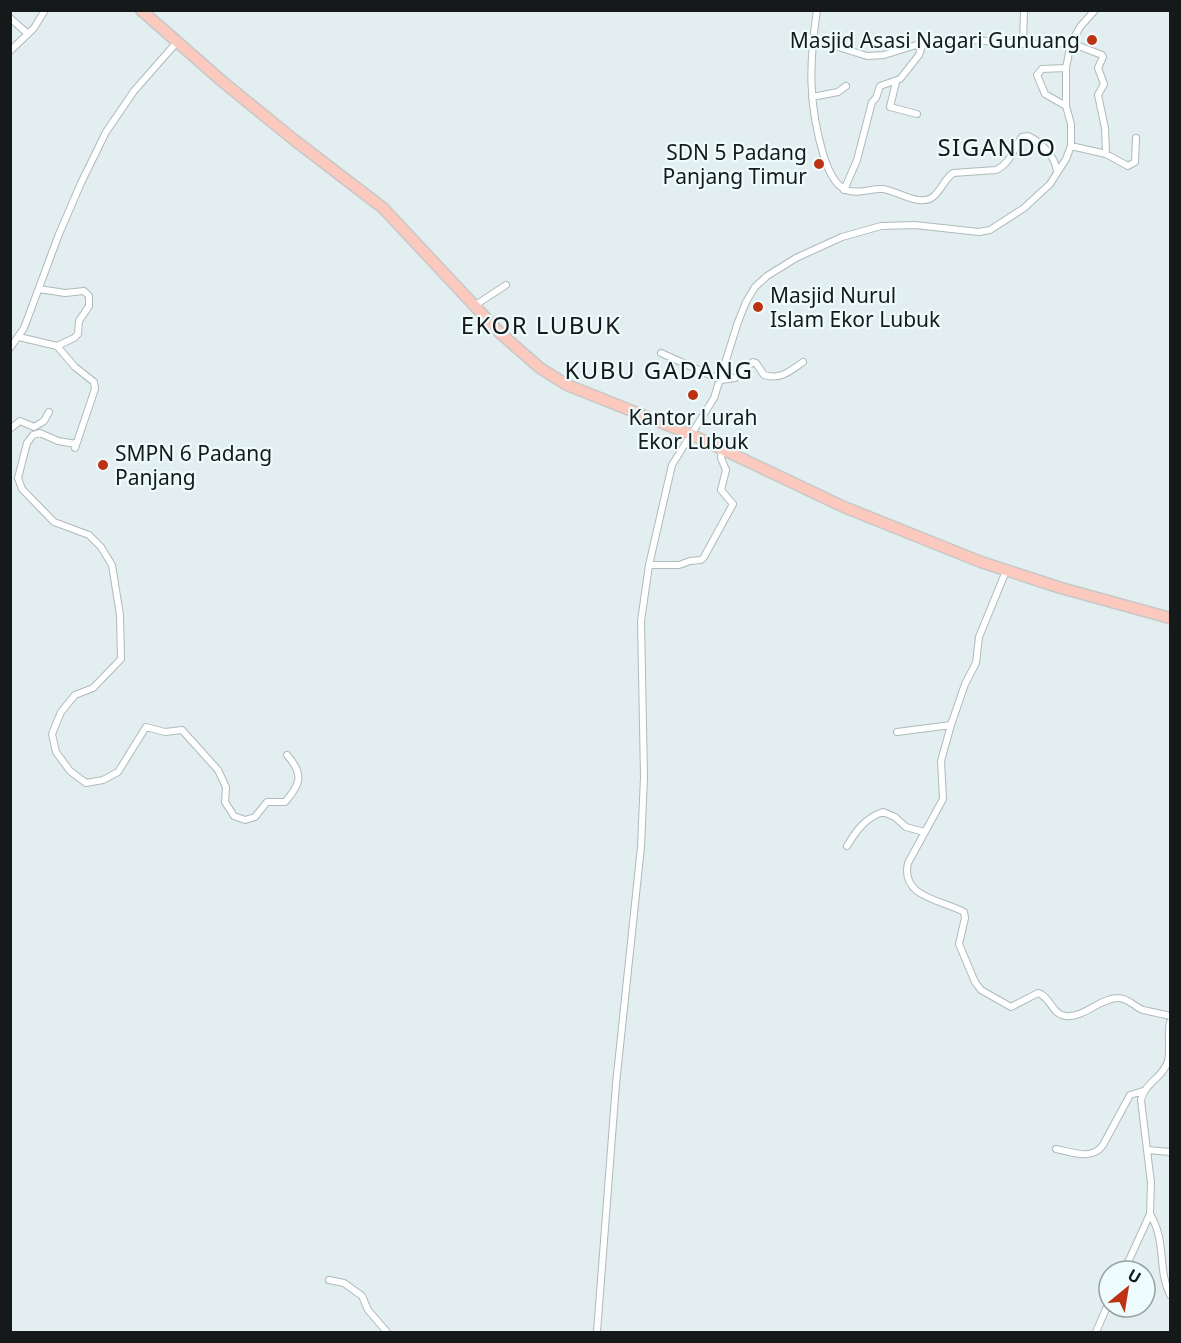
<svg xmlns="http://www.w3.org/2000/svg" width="1181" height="1343" font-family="'Noto Sans',sans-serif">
  <rect width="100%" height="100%" fill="#e2eeef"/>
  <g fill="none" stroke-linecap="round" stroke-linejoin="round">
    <!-- street casing -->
    <g stroke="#aebabb" stroke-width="8">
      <path id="street" d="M817,10C809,64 808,104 824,157C828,169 834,185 846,190C858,195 871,188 883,189C898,191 922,209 935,195C942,188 945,179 953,173L996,170C1011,163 1013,149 1022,137L1028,136C1041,142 1055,156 1057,171
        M10,18L28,34
        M813,39L867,56L884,55L923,43L943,40H973L1023,44L1071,43L1102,55L1103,57L1098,68L1104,84L1098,95L1105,128L1106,154
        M1023,44L1024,10
        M10,51L34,28L45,10
        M896,82L890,107L917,114
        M812,97L838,92L846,86
        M1066,106L1045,94L1037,75L1042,69L1066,68
        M1071,146L1106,154L1128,166L1135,162L1136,138
        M844,190L857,160L872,102L876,98L880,86L900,79L919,55L923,43
        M39,289L65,293L84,291L89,296V306L79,321L78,334L74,338L57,346
        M474,306L506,285
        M19,337L57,346L75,367L94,382L95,389L75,448
        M10,348L24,328L59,234L81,183L106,132L134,91L177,42
        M661,353L721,380L735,378L753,362L756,363L764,375C781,380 790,371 803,362
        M10,429L20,421L34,427L44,421L49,412
        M76,444L58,441L40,433L33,435L27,443L18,478L22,489L54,522L89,535L101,547L112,565L120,615L121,659L93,688L75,695L61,712L52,734L56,752L70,771L86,783L103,780L118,772L146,727L165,732L182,730L218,770L226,787L225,802L234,816L245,820L255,817L267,802H285C301,784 304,774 287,755
        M649,565H679L690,561L701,560L704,557L733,504L721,490L726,470L721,458L722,448
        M1006,571L979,637L976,663L965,684L951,725L941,761L943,799L908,863C900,898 943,900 964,912L965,918L959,944L975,982L981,990L1011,1007L1038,993C1050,996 1052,1015 1066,1016C1084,1018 1100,998 1118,998C1128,998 1135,1007 1143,1010C1152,1012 1162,1014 1170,1016
        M897,732L951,725
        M847,846C856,831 865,818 883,812L895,817L906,827L924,832
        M1056,1149C1072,1152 1092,1161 1103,1145L1130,1095L1143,1091
        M1148,1150L1170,1152
        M1150,1214C1167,1242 1157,1268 1170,1295
        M1124,1271L1150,1214L1151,1183L1141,1100C1145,1082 1163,1078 1168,1061C1171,1048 1167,1034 1170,1022
        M329,1280L344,1283L362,1296L368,1310L387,1332
        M597,1332L616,1084L641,847L644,777L641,621L649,565L672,465L714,398L738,322L746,302L755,287L767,276L796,258L842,237L881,226L915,225L979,232L990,230L1024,208L1050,184L1066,159L1071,146V124L1066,106V68L1071,43L1080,27L1095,10
        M1096,1332L1109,1302"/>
    </g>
    <!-- highway casing -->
    <g stroke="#c7c8c8" stroke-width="13">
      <path id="highway" d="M141,10L223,82L293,139L383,208L500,333L540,368L567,385L690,434L844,507L981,562L1061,588L1170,618"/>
    </g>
    <!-- street -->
    <use href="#street" stroke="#fff" stroke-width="6"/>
    <!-- highway -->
    <use href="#highway" stroke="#fbc9bd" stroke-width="10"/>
  </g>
  <!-- markers -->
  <g fill="#bc3213" stroke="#effcfd" stroke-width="2">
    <circle cx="1092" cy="40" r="6"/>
    <circle cx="819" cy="164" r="6"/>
    <circle cx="758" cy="307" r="6"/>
    <circle cx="693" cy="395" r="6"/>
    <circle cx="103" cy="465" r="6"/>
  </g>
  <g text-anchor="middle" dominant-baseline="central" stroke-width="4.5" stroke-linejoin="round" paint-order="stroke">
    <!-- poi labels -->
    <g font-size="21" fill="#15191a" stroke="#effcfd" text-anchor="end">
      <text x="1080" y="40">Masjid Asasi Nagari Gunuang</text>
      <text x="807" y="152">SDN 5 Padang<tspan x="807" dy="24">Panjang Timur</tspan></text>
      <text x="770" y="295" text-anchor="start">Masjid Nurul<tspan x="770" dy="24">Islam Ekor Lubuk</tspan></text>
      <text x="693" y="417" text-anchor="middle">Kantor Lurah<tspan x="693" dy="24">Ekor Lubuk</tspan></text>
      <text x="115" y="453" text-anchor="start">SMPN 6 Padang<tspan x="115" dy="24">Panjang</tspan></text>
    </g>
    <!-- quarter labels -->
    <g font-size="24" letter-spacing="1.5" fill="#15191a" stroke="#effcfd">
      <text x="997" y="146">SIGANDO</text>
      <text x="541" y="324">EKOR LUBUK</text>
      <text x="659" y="369">KUBU GADANG</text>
    </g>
  </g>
  <!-- border -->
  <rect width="1181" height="1343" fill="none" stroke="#15191a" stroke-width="24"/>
  <!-- north arrow -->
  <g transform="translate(1127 1289) rotate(30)"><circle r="28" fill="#effcfd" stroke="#98a1a2" stroke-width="1.5"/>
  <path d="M0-4.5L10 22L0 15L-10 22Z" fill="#bc3213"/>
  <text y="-9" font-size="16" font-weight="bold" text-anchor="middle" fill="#15191a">U</text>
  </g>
</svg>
